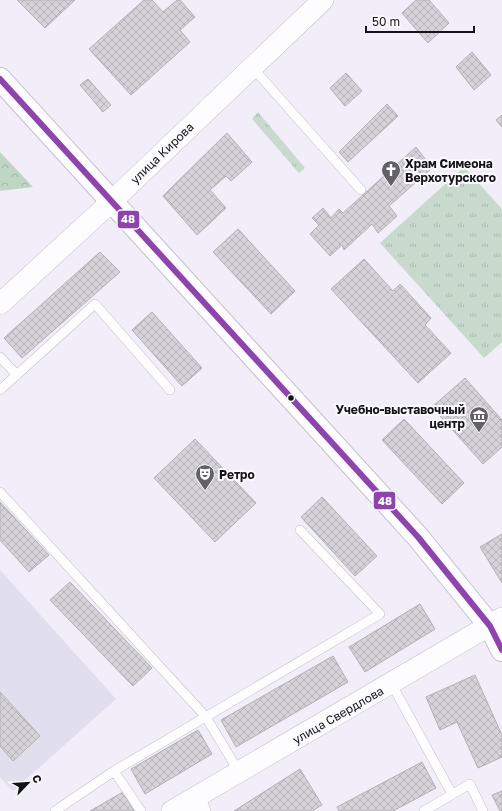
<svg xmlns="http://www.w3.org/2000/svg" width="502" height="811" font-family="'Golos Text',sans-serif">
  <defs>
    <pattern id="grass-tufts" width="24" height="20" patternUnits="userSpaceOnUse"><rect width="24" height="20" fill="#c7dacc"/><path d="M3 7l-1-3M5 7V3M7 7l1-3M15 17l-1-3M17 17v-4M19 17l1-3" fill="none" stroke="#aabaaf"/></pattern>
    <pattern id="forest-crowns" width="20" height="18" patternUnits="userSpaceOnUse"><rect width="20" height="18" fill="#bed6c3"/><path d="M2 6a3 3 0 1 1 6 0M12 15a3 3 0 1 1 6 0" fill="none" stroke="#a2b7a7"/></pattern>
    <pattern id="building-cross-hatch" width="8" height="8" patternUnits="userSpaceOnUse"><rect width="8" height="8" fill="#d6d2da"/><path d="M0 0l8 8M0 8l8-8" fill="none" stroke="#b7b3ba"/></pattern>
  </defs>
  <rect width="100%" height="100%" fill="#f1eef9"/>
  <!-- education -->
  <path fill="#e1deed" d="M0,570L116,699L13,791L0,777Z"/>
  <!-- grass -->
  <path fill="url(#grass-tufts)" d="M258,112L305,168L299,173L252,119Z
    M464,167L502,209V342L484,358L380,243Z"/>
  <!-- forest -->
  <path fill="url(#forest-crowns)" d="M0,152L33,187L0,191Z"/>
  <!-- building -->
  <path fill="url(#building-cross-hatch)" stroke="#b2afb7" d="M17,0H75L45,28Z
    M144,0H152L163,12L177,0H180L195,17L180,30L190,42L131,95L89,49Z
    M416,0H429L449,23L428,43L402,13Z
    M472,52L491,75L474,90L456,67Z
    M346,73L362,91L345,106L330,88Z
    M88,79L111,105L103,112L80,85Z
    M387,104L398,116L348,162L339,152Z
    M502,115V127L496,120Z
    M227,133L252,162L231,181L226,176L210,190L226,208L197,235L163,196Z
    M416,147L432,168L389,206L397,216L378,233L372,224L344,250L342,245L330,256L310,234L319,225L312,218L323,208L331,218L339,209L343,213Z
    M238,229L295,291L271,314L213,252Z
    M100,252L120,272L22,358L4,338Z
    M364,259L393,291L400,284L431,318L425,325L451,353L418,383L331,289Z
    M152,312L202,368L182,386L132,330Z
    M465,378L502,420V447L483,464L432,407Z
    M404,419L464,483L442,504L382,440Z
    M195,439L256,503L215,542L154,478Z
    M322,497L377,556L355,576L301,517Z
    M0,502L49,555L29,572L0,540Z
    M502,534V583L480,547Z
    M70,582L152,668L133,686L50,600Z
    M420,604L435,629L365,672L349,647Z
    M333,656L348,682L236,747L221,720Z
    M475,675L502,735V757L478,768L457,722L440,730L426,697Z
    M0,692L40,736L13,761L0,746Z
    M198,730L212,754L145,794L131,769Z
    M422,762L436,788L393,811H339L337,807Z
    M300,769L322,805L312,811H234Z
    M502,791V811H500L492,795Z
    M123,792L134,811H90Z"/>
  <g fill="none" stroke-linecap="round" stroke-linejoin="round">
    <!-- service casing -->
    <g stroke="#c3c0c9" stroke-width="10">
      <path id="service" d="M252,67L361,190
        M0,357L17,375
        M0,390L95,304L170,390
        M0,492L206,717L239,772
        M391,683L452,794
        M114,771L380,614L300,530
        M55,811L114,771L141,811
        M424,811L470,784L483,811"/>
    </g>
    <!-- minor casing -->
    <g stroke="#c3c0c9" stroke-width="18">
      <path id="minor" d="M196,797L202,811"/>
    </g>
    <!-- tertiary casing -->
    <g stroke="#c3c0c9" stroke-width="22">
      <path id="tertiary" d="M0,304L111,202L323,0
        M172,811L502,618"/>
    </g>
    <!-- secondary casing -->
    <g stroke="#c3c0c9" stroke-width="24">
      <path id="secondary" d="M0,79L418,537L490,626L502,650"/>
    </g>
    <!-- service -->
    <use href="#service" stroke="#fdfcfe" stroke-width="9"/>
    <!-- minor -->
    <use href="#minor" stroke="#fdfcfe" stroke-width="17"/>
    <!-- tertiary -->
    <use href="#tertiary" stroke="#fdfcfe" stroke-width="21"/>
    <!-- secondary -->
    <use href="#secondary" stroke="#fdfcfe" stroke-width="22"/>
    <!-- bus-1 casing -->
    <g stroke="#faf9fd" stroke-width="9">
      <path id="bus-1" d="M0,79L418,537L490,626L502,650"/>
    </g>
    <!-- bus-1 -->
    <use href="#bus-1" stroke="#8e44ad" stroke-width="6"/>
  </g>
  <!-- icons -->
  <defs>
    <g id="church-pin" transform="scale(1)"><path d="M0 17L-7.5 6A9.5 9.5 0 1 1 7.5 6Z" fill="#626068" stroke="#faf9fd"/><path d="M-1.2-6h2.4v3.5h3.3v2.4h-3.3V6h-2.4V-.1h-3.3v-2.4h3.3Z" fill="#fff"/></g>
    <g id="museum-pin" transform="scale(1)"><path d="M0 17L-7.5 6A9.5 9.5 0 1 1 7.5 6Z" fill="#626068" stroke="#faf9fd"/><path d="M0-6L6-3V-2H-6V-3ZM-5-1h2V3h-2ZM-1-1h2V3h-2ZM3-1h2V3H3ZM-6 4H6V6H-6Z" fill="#fff"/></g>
    <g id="theatre-pin" transform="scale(1)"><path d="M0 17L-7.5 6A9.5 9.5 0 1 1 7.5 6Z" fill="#626068" stroke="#faf9fd"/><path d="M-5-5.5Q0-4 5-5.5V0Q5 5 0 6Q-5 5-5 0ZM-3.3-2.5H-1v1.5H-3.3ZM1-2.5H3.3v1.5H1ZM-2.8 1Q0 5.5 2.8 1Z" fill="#fff"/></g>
  </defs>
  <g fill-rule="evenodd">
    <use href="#church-pin" x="391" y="170"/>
    <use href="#museum-pin" x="479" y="416"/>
    <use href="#theatre-pin" x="205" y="474"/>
  </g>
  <!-- markers -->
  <circle fill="#15131a" stroke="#faf9fd" stroke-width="1.5" cx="291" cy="398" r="3.5"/>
  <g text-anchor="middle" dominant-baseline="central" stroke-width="4" stroke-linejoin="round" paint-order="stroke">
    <!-- street labels -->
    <g font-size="12" fill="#15131a" stroke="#faf9fd">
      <text transform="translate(162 153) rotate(-44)">улица Кирова</text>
      <text transform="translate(338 715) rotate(-30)">улица Свердлова</text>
    </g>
    <!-- poi labels -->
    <g font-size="12" font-weight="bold" fill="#15131a" stroke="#faf9fd" text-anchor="start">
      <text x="405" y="163">Храм Симеона<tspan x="405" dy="14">Верхотурского</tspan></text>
      <text x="465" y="409" text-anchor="end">Учебно-выставочный<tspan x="465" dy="14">центр</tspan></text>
      <text x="219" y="474">Ретро</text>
    </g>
  </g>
  <g stroke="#faf9fd" stroke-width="1.5">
    <rect x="117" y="210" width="23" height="19" rx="4" fill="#8e44ad"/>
    <rect x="373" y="491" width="23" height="19" rx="4" fill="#8e44ad"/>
  </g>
  <g font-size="11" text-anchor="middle" font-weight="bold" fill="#fff">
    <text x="128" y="223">48</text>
    <text x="385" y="505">48</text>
  </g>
  <!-- north arrow -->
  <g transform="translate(28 783) rotate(65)" stroke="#faf9fd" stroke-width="3" paint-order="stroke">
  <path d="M0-3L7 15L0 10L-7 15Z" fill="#15131a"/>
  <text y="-6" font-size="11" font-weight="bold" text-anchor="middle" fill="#15131a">С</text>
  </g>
  <!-- scale -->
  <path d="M366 26v6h108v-6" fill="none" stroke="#15131a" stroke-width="2"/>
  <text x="372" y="26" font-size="12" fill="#15131a" stroke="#faf9fd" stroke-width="3" paint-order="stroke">50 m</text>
</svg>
